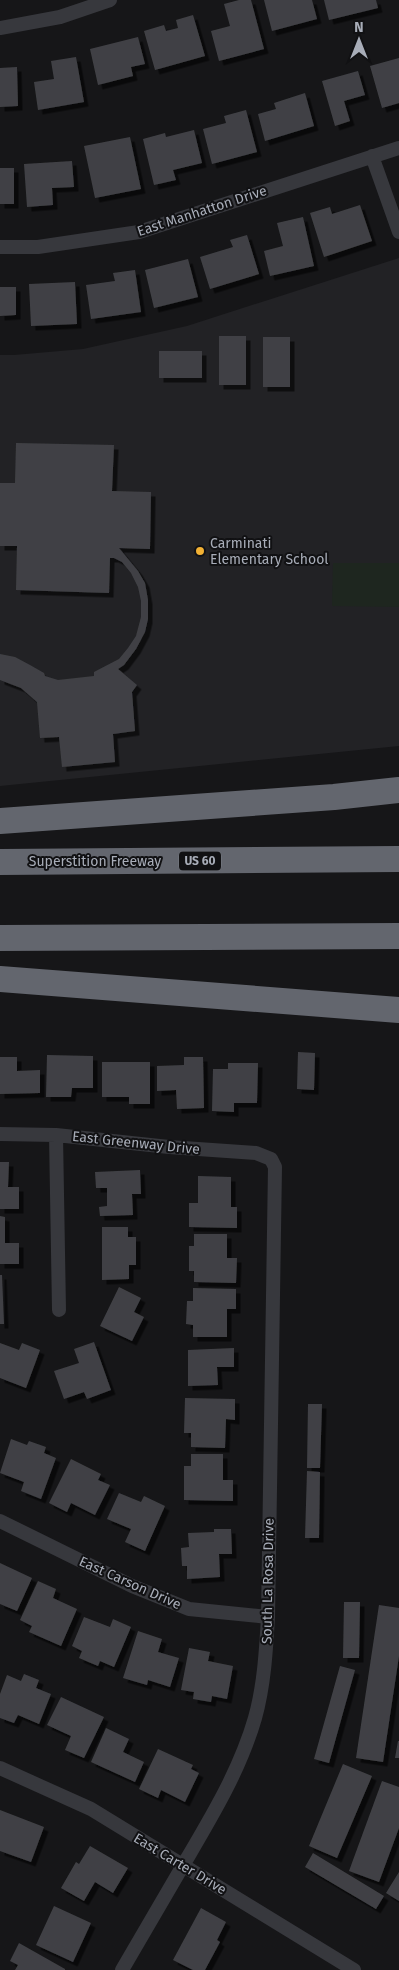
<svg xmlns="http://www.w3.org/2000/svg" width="399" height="1970" font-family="'Fira Sans',sans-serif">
  <defs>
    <filter id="shadow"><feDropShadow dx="4.5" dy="4.5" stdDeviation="0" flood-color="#0009"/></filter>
  </defs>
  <rect width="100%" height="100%" fill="#161618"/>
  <!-- built -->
  <path fill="#222225" d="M399,258V746L0,786V355H14L83,349L187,326Z"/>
  <!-- green -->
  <path fill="#1e261f" d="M333,563H399V607L332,606Z"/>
  <!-- building -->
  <path fill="#404145" filter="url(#shadow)" d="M239,0H251L264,49L219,61L211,31L230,26L224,4Z
    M264,0H312L317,19L272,31Z
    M324,0H376L378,8L329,20Z
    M193,15L205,56L155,70L144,31L164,25L166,31L178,28L176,20Z
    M138,37L145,64L131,67L133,76L98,85L90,49Z
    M76,57L84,102L38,110L34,82L54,79L51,61Z
    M399,58V103L382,108L370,66Z
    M17,67L18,106L0,107V68Z
    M358,71L365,95L344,101L350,121L335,126L322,81Z
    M305,93L314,126L265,141L258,114L276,109L274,103Z
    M246,110L257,152L212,164L203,129L226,123L224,116Z
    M194,130L202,163L173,170L176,180L154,185L143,139L165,133L166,137Z
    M130,137L141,189L95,198L84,146Z
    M72,161L74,187L52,188L53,205L27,207L24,164Z
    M0,168H14V204H0Z
    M360,205L372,241L324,257L310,213L330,207L332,214Z
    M303,217L314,266L270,276L264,251L283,246L277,223Z
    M247,235L259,274L210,289L200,257L233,247L230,240Z
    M188,259L198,297L154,308L145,270Z
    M135,270L141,312L91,319L86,285L115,281L113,273Z
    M75,282L77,324L31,326L29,284Z
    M0,287H16V315L0,316Z
    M219,336H246V385H219Z
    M263,337H290V387H263Z
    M159,351H202V378H159Z
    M16,443L114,445L112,491L151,492L150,549L119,548L138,571L145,583L148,600V619L145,632L136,649L124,665L118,669L137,685L132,692L135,731L113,734L115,762L62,767L59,737L40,738L37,702L21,688L0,680V654L15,657L30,665L44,673L45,676L58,680L94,676V672L119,659L128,648L136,636L141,617V601L138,587L131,573L122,562L114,558H110L109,593L16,590L17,546H0V483H15Z
    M298,1052L315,1053L314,1090L297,1089Z
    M47,1055L93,1056V1088H72L71,1097H46Z
    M0,1057H17V1071L40,1070V1093L0,1094Z
    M184,1057H203L204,1108L177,1109L176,1090L157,1091V1066L184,1065Z
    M102,1062H150V1104H129V1097H102Z
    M228,1063H258L257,1103H234V1112L212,1111L213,1069H228Z
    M0,1162H9L8,1187H19V1209H0Z
    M140,1170L141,1194H132L133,1215L100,1216L99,1207L107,1206V1188H96L95,1172Z
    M198,1176L231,1177V1207H237V1228L189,1227V1203H198Z
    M0,1216L5,1217V1243H19V1264H0Z
    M102,1227H128V1237H136V1265H129V1279L102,1280Z
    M194,1234H227V1258H237L236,1283L194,1282V1271H189V1246H194Z
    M0,1275H2L4,1324H0Z
    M119,1287L141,1298L134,1312L144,1317L132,1341L100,1326Z
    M193,1288L236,1289V1309H227V1337H193V1325L186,1324L187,1301H193Z
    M94,1342L111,1390L87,1399L84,1392L64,1399L54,1371L79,1363L74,1349Z
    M0,1343L19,1350L22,1343L40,1350L26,1388L0,1378Z
    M234,1348V1367H217L218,1385L188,1386V1350Z
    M185,1398L235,1399V1420L226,1419L225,1448L191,1447V1433H184Z
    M308,1404H322L320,1468H307Z
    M11,1439L27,1445L29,1441L46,1447L44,1453L56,1458L41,1499L21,1491L24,1482L0,1473Z
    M191,1454H223V1480H233V1501L184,1500V1466H191Z
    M71,1459L101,1474L98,1480L110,1485L95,1515L71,1503L67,1512L49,1503Z
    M307,1471L320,1472L319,1538H305Z
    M119,1493L141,1502L144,1496L165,1506L145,1551L125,1542L131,1529L107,1519Z
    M214,1529H231L232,1554H219L220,1577L187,1579V1566H182L181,1548L189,1547L188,1533L214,1532Z
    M0,1563L32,1578L17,1611L0,1604Z
    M38,1581L56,1589L53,1598L77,1609L61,1646L29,1632L32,1626L20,1620Z
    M344,1602H360L359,1658H343Z
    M379,1605L399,1608V1656L383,1762L356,1758Z
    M84,1617L110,1627L113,1619L131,1627L114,1667L100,1661L98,1666L79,1658L82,1651L72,1646Z
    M138,1631L162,1639L158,1652L179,1658L170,1687L148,1680L147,1685L123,1678Z
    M189,1648L210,1652L208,1661L233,1666L227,1699L212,1696L211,1702L193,1699L194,1692L181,1690Z
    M340,1666L355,1670L329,1763L314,1759Z
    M24,1674L39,1680L36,1688L51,1694L39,1724L18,1715L14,1723L0,1718V1694L7,1675L21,1681Z
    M61,1697L104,1717L84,1758L65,1750L71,1736L47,1725Z
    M106,1728L129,1739L123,1752L144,1762L135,1782L91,1762Z
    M398,1741H399V1758H395Z
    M158,1749L193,1765L191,1769L199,1773L185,1802L161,1790L158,1798L139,1789Z
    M343,1764L372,1776L337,1858L309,1846Z
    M382,1781L399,1787V1828L379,1882L349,1871Z
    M0,1810L44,1827L31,1862L0,1851Z
    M90,1846L128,1868L113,1893L95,1882L84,1901L61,1888L76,1862L79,1864Z
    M313,1853L384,1896L376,1909L305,1867Z
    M399,1872V1901L386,1893Z
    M54,1906L91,1923L73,1962L36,1945Z
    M201,1908L226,1922L217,1940L220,1942L205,1970H193L173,1960Z
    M19,1943L65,1969V1970H15L18,1965L10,1961Z"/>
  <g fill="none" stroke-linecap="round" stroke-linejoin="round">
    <!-- minor -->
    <path stroke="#37383d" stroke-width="14" d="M0,28L60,17L110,0
      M372,156L399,232
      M0,247H38L139,232L399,148
      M0,1134L56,1135L169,1147L256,1153L271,1159L275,1167L268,1617C266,1651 264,1686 255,1718C240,1770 212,1816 185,1862C164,1898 143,1934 122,1970
      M56,1135L59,1310
      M0,1521L132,1586L189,1609L268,1617
      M0,1768L91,1809L354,1970"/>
    <!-- motorway -->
    <path stroke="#63666e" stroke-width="26" d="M0,821L334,797L399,790
      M0,862L399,859
      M0,938L399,936
      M0,979L399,1010"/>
  </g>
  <!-- markers -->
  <circle fill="#f2b134" stroke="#111113" stroke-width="2" cx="200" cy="551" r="5"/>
  <g text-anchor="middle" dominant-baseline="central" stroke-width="4" stroke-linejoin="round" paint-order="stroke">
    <!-- shield labels -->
    <rect fill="#111113" stroke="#7b7e86" stroke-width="1" x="179" y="851.5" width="42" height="19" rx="4"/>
    <g font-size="12" font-weight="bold" fill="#a8adb8">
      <text x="200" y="861">US 60</text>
    </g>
    <!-- street labels -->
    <g font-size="14" fill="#a8adb8" stroke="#111113">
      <text transform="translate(202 211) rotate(-18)">East Manhatton Drive</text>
      <text x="95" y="861">Superstition Freeway</text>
      <text transform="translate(136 1143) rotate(6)">East Greenway Drive</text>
      <text transform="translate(268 1581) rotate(-89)">South La Rosa Drive</text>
      <text transform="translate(130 1583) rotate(24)">East Carson Drive</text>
      <text transform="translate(180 1864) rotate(31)">East Carter Drive</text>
    </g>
    <!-- poi labels -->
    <g font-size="14" fill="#a8adb8" stroke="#111113" text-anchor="start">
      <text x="210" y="543">Carminati<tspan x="210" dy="16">Elementary School</tspan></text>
    </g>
  </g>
  <!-- north arrow -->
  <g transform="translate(359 40)" stroke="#111113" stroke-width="4" paint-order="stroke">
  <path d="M0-4L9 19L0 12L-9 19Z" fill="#a8adb8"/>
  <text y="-8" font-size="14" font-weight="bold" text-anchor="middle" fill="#a8adb8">N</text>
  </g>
</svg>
